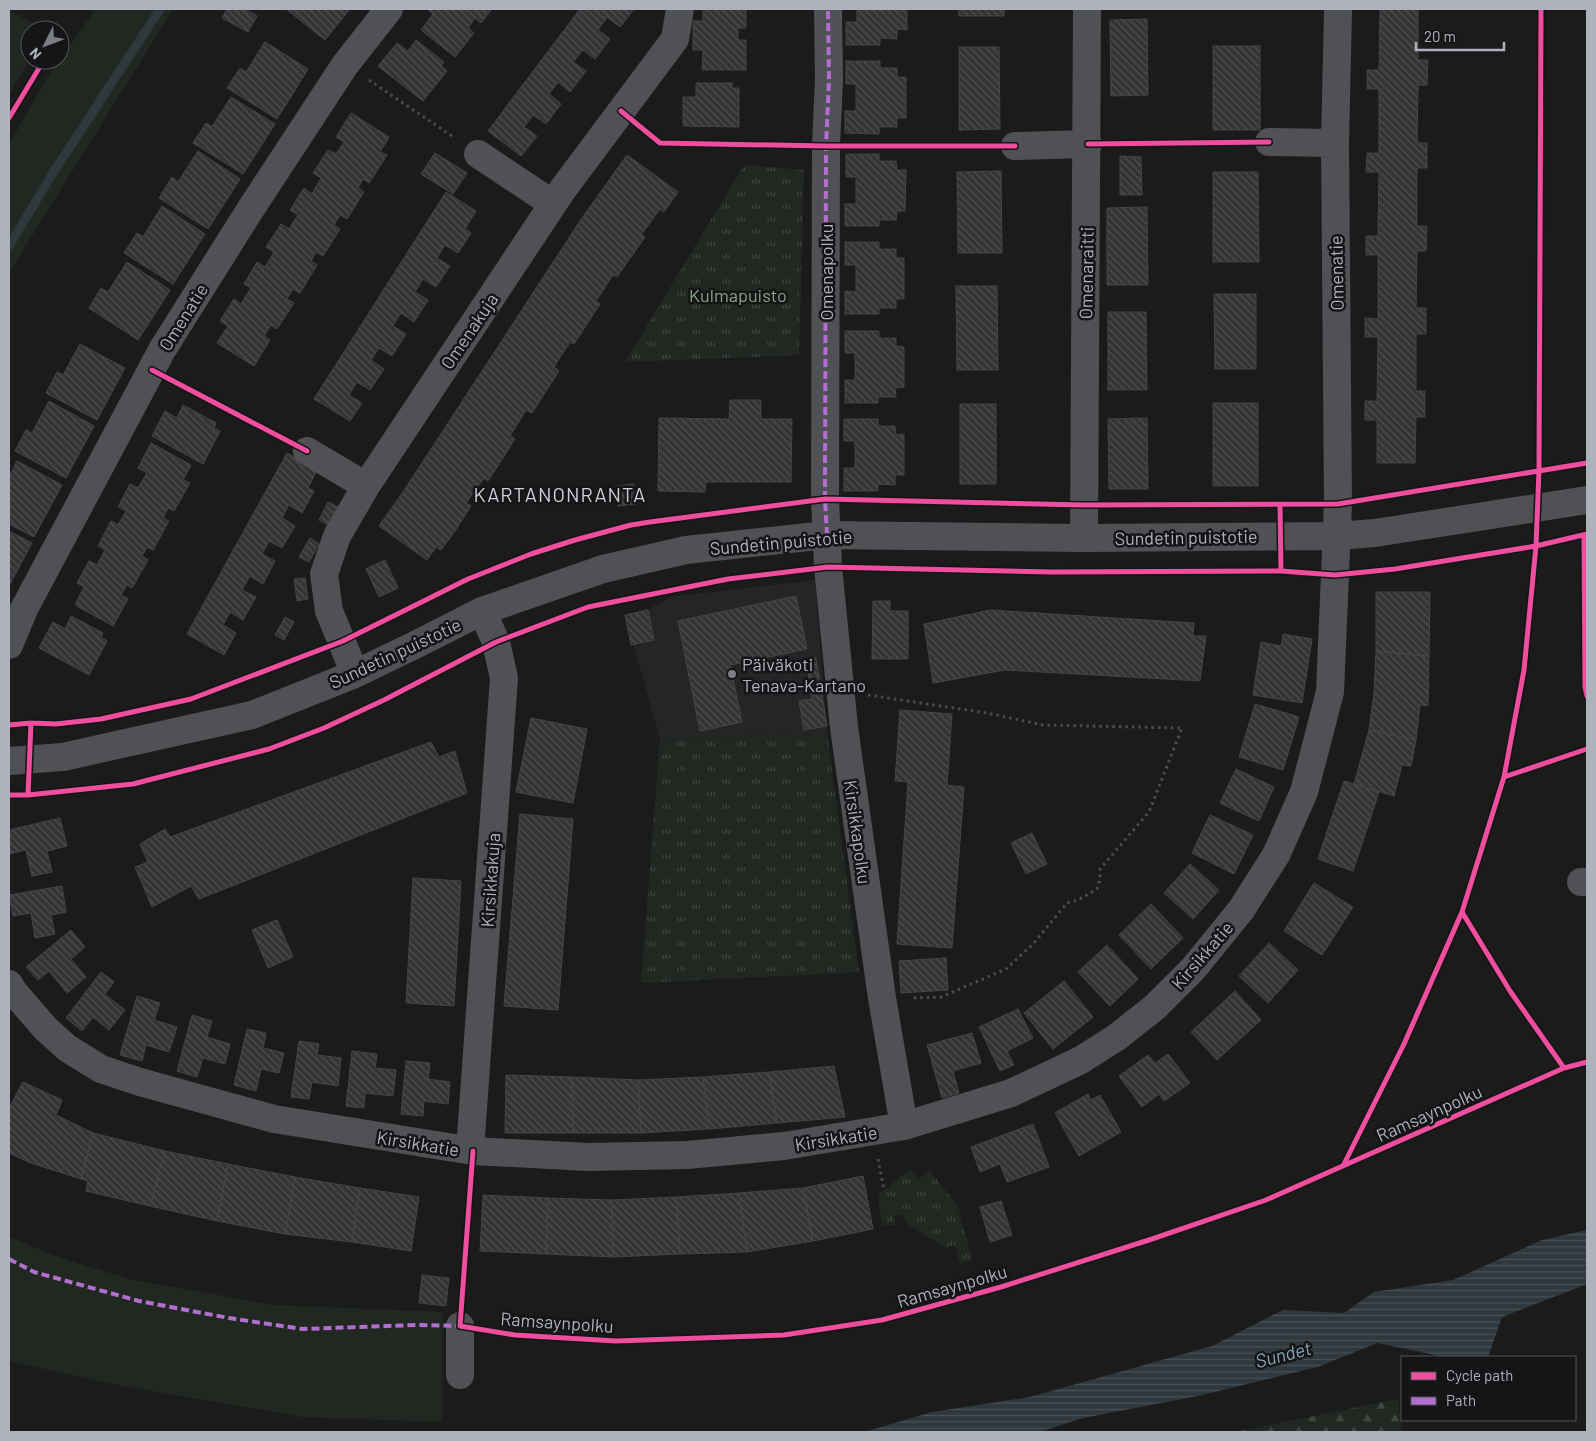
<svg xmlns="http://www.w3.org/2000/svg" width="1596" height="1441" font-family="Barlow,sans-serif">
  <defs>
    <pattern id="forest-firs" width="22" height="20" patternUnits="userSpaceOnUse" patternTransform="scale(1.25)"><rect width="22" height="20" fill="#212822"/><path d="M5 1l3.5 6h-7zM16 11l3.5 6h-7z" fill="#3f4540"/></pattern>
    <pattern id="park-tufts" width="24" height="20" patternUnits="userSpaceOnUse" patternTransform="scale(1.25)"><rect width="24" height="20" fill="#212822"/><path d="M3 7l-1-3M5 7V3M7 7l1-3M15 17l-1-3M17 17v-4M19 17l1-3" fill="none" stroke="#3f4540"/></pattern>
    <pattern id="water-rules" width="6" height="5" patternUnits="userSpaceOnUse" patternTransform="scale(1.25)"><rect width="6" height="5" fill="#2f383d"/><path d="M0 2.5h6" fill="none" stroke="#4b5257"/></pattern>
    <pattern id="building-back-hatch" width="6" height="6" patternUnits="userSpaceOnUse" patternTransform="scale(1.25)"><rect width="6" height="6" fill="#343435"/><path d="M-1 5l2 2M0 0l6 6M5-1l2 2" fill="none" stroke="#4f4f50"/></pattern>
  </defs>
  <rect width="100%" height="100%" fill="#1b1b1b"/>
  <!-- built -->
  <path fill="#252527" d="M815,580L827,733L660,739L625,615L648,610L670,597Z"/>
  <!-- grass -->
  <path fill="#212822" d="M96,9H173L9,273V144L51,71Z
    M9,10L45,30H30V60L9,95Z
    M9,1237L61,1258L133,1280L274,1305L443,1312L442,1422L302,1417L107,1383L9,1361Z"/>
  <!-- forest -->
  <path fill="url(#forest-firs)" d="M1398,1399L1402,1432H1235Z"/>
  <!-- park -->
  <path fill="url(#park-tufts)" d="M744,165L804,170L799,355L625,362Z
    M827,733L859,972L641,983L660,739Z
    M910,1169L919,1179L929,1170L958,1206L972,1260L960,1264L955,1245L946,1248L906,1223L903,1215L894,1216L895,1225L882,1226L878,1194L890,1186Z"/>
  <!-- water -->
  <path fill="url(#water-rules)" d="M1587,1230V1284L1502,1317L1488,1357H1439L1435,1355L1377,1343L1318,1367L1198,1396L1083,1418L1040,1432H864L932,1412L1030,1397L1212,1346L1283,1310L1344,1313L1374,1292L1453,1280L1542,1240Z"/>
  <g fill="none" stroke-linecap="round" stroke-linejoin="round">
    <!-- stream -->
    <path stroke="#2f383d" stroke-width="9" d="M9,246L51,176L160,9"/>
  </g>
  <!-- building -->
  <path fill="url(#building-back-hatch)" stroke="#444547" d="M227,9H245L257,16L248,32L222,18Z
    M286,9H350L325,40Z
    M427,9H492L481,23L475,18L468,28L474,33L455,57L421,30L433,14Z
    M580,9H634L620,27L607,17L598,30L610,39L595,59L583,50L573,62L586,71L570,92L558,82L549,94L561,104L546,124L533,115L524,127L537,136L521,156L488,131Z
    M703,9H746V28H738V40H746V70H702L703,50H693V21H703Z
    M857,9H907V30L897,29V39L880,38V45H846V22H857Z
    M959,9H1004V16H959Z
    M1380,9H1418V60H1428L1427,85H1418L1417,143H1427V168H1417V226H1427L1426,251H1417L1416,308H1426V334H1416V391H1425V417H1416L1415,463H1377V420H1365V401H1377L1378,337H1365V318L1378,319V255H1366V236H1378L1379,172H1366L1367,153H1379V89H1367V70H1379Z
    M1147,19L1148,95L1111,96L1110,20Z
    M416,40L444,62L441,66L447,71L423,101L378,66L397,43L408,51Z
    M265,42L308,69L277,119L227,88L240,68L246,72Z
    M1213,46H1260V130H1213Z
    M959,47H999L1000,129L959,130Z
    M846,61H880V68H897V77H906V118H897V127H879V134L845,133V111H856V84H846Z
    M696,83H732V88H739V127L683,126V97H696Z
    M231,97L275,124L243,174L193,143L206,123L212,127Z
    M351,113L389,137L380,152L387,155L369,183L363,179L358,188L364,192L347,219L340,215L334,225L340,229L323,256L316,252L311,261L317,265L300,293L293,289L287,299L294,303L277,329L271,325L264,336L270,340L254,366L217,343L228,326L220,321L234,299L241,304L251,288L244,284L257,262L265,267L274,252L266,247L281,224L289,229L298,215L290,210L304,188L312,194L321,178L313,173L328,150L336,154L344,142L336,137Z
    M198,151L240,179L208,229L159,198L172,177L178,182Z
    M435,153L467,173L453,194L421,174Z
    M846,154H879V161H896L897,170H906L905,211H897L896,220H879V226H845V204H856V177H846Z
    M627,155L678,192L664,212L660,209L641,235L645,237L617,277L613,275L596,301L600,304L574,344L570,342L554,367L559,371L532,413L526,410L510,436L515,439L488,481L484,478L466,503L471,506L455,531L441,550L436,547L427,560L379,526L401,495L582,218Z
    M1120,156L1141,157L1142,195H1120Z
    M1001,171L1002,253H958L957,172Z
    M1213,172H1258L1259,262H1213Z
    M446,192L476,211L465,229L471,233L458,253L445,245L437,258L450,266L436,287L423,279L415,292L428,300L414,322L401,313L393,326L406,334L392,356L379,348L371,360L384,369L370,390L357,382L349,395L362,403L350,421L314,399Z
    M162,206L205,234L173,284L124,253L137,233L143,237Z
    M1147,207L1148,285H1107V208Z
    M845,242H879V249H896V258H904V299H896V308H879V314H845V291L856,292V265H845Z
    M127,262L170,290L138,340L89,308L101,288L108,292Z
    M956,286H997L998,370H957Z
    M1214,294H1256V369H1215Z
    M1108,312H1146L1147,390H1108Z
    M845,331H879V338H896V346L904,347V387L895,388L896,397H878V403H845V380H855V353H845Z
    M80,344L125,368L97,420L46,393L57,372L63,375Z
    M730,400H761V419H792L791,482H706L705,492L658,491L659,418L729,419Z
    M49,401L94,426L66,478L15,451L26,430L32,433Z
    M1213,403H1258V486H1213Z
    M960,404H996V484H960Z
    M183,405L216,423L214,428L220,431L203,464L152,436L165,411L177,418Z
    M1147,418L1148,489H1109L1108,419Z
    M844,419H878V426H895L896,435L904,434V475H895V485L878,484V491H844V468H855V441H844Z
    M151,443L191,465L183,480L190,483L174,511L168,508L163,518L169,521L153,550L147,547L142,556L148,560L132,588L127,585L121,595L128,599L113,626L75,605L84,587L77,583L89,561L97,565L105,550L98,546L111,521L118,525L126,511L118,507L130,484L138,488L147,473L138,468Z
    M287,453L317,470L308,488L314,491L302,513L289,505L282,518L295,526L282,548L269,541L262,554L275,561L263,584L250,576L242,590L256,597L243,620L230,612L223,625L236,633L224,655L187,634Z
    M17,461L62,485L34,537L9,524V477Z
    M634,484L636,504L618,506L616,486Z
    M328,502L338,507L329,525L319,520Z
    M9,531L32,543L9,586Z
    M310,538L319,544L309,562L299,557Z
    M385,560L398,588L379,597L366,569Z
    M305,578L308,599L297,601L294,579Z
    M1376,592H1430L1429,656L1376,651Z
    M796,596L807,649L730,665L742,722L700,731L678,621Z
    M873,601H890V611H908V659H872Z
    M648,610L654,640L631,645L625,615Z
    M990,610L1194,623L1193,636H1206L1200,681L1005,670L933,683L924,624Z
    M71,616L103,633L101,637L107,641L89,675L39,648L53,622L65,629Z
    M285,617L294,622L284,640L275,635Z
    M1283,634L1312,639L1302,703L1253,695L1261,642L1281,646Z
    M1376,651L1429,656L1428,706L1420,705L1416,740L1369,730L1374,693Z
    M816,658L827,726L804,730L799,701L812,699L806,659Z
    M1255,704L1299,717L1283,770L1239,757Z
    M900,710L952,714L947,785L964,787L952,948L897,944L908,782L895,781Z
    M531,718L587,729L573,803L516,792Z
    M1369,730L1416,740L1411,766L1402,765L1394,796L1354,784Z
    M431,742L439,757L455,751L467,793L199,899L191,886L152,907L135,867L148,862L140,844L165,829L170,837Z
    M1236,769L1274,787L1259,821L1220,803Z
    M1344,781L1379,792L1353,871L1318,859Z
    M520,814L573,819L558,1010L504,1006Z
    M1210,815L1253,835L1234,874L1192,853Z
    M60,818L67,846L47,851L52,872L32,876L26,850L9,854V830Z
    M1032,833L1047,864L1026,874L1011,843Z
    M1190,864L1219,890L1193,919L1164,893Z
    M413,878L461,881L454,1006L406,1003Z
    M1314,883L1353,907L1322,955L1284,931Z
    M62,886L66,912L51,915L55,934L35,938L31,913L13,916L9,895Z
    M1151,904L1183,938L1151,969L1119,935Z
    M277,920L293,957L268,968L252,930Z
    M71,930L85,947L71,959L86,977L67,993L49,971L38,980L26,967Z
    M1269,943L1298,970L1268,1003L1239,976Z
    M1107,945L1138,979L1110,1006L1078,972Z
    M946,958L948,990L901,993L899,961Z
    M101,972L114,982L105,994L125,1010L109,1030L93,1017L82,1031L66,1018Z
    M1064,981L1093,1017L1053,1049L1024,1013Z
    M1235,991L1261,1020L1217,1060L1191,1032Z
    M137,996L160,1003L154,1020L177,1027L169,1052L146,1045L142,1061L120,1055Z
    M1018,1009L1033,1038L1007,1051L1014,1065L1000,1071L979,1027Z
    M192,1015L212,1021L207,1037L230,1044L225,1064L203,1058L197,1077L177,1071Z
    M247,1029L266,1033L263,1048L284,1053L279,1073L261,1069L256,1091L234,1085Z
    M972,1033L981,1063L953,1071L959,1093L942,1098L927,1045Z
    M299,1041L319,1044L317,1055L341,1058L338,1086L312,1082L309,1099L291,1097Z
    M352,1051L377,1054L375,1068L396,1070L393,1096L365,1093L364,1108L346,1106Z
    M1168,1054L1190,1083L1164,1101L1159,1094L1142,1107L1119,1076L1148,1055L1155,1063Z
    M406,1061L430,1063L428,1079L450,1082L448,1104L424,1101L423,1116L401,1114Z
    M834,1066L845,1117L777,1123L769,1072Z
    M769,1072L777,1123L709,1129L703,1077Z
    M506,1075L572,1077L573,1133H505Z
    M572,1077L638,1080L641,1133H573Z
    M703,1077L709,1129L641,1133L638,1080Z
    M23,1082L62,1100L56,1115L93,1133L81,1179L31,1163L9,1153V1108Z
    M1088,1094L1091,1100L1100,1095L1121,1132L1079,1156L1055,1113Z
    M1033,1124L1049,1167L1007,1182L1000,1164L980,1172L971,1147Z
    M93,1133L165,1151L150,1206L86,1191L88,1181L81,1179Z
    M165,1151L228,1164L217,1221L150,1206Z
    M228,1164L295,1177L285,1234L217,1221Z
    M863,1176L873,1229L813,1241L803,1188Z
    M295,1177L360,1188L352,1242L285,1234Z
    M360,1188L419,1197L411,1251L352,1242Z
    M803,1188L813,1241L747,1252L739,1193Z
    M739,1193L747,1252L680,1254L676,1197Z
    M483,1195L548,1198L546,1254L480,1251Z
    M676,1197L680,1254L613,1257L612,1200Z
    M548,1198L612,1200L613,1257L546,1254Z
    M1001,1201L1012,1235L990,1242L980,1207Z
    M422,1275L449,1278L446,1306L419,1303Z"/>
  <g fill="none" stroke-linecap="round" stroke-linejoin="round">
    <!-- path -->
    <path stroke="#4b4c4f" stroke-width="3" stroke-dasharray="2.5 4" stroke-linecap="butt" d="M369,80L455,138
      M868,695L987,713L1043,725L1182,728L1149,812L1100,869V879L1097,889L1078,900L1067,903L1033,944L1006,969L941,997L911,998
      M878,1159L884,1190"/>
    <!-- minor -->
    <path stroke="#505154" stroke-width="28" d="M828,9L829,80L826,146L825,499L828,567L844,727L882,998L904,1126
      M1269,142L1335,143
      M1015,146L1088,144
      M478,154L553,204
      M307,451L366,486
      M1084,538L1087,9
      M9,645L24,609L162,350L250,210L345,65L389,9
      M355,674L329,611L324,574L337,536L366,486L563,189L675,39L680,9
      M9,761L63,757L252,715L355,674L417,644L482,611L603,569L686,550L827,535L1084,538L1337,536L1375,533L1587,500
      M1581,882H1587
      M9,984L13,991L45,1028L67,1048L101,1069L140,1082L274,1119L473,1151L587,1157L687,1155L784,1146L904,1126L1011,1093L1081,1060L1117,1037L1155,1007L1193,969L1241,910L1276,855L1304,792L1330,692L1338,504L1335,143L1338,9
      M473,1151L471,1136L504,678L496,642L482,611
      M460,1375V1326"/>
    <!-- quiet -->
    <path stroke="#b36fd0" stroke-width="4" stroke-dasharray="8 4" stroke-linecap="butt" d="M827,535L825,499L826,146L829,80L828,9
      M9,1259L34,1272L139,1301L229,1318L302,1329L416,1325L460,1326"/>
    <!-- cycleway casing -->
    <g stroke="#151517" stroke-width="8">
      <path id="cycleway" d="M621,111L660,143L826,146H1015
        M9,118L44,60
        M1088,144L1269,142
        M152,370L307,451
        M1280,504L1281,571
        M1584,535L1585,687L1587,696
        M9,725L31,723L56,724L101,719L191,699L343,641L468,579L531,554L575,540L631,525L650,522L825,499L1084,505L1338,504L1587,463
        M1504,777L1587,749
        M9,795H28L133,784L269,749L324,728L384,700L496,642L588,607L728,579L828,567L1051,572L1281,571L1335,575L1395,569L1536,546L1587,534
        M28,795L31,723
        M1462,912L1510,991L1564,1068
        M473,1151L460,1326L515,1335L616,1341L784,1335L882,1320L1001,1287L1149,1240L1266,1200L1564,1068L1587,1062
        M1343,1166L1404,1044L1462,912L1504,777L1524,670L1536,546L1539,470L1541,9"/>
    </g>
    <!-- cycleway -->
    <use href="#cycleway" stroke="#ef4d9e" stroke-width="5"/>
  </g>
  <!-- markers -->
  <circle fill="#7b7e83" stroke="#151517" stroke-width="2" cx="732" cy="674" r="5"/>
  <g text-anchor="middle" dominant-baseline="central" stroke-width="5" stroke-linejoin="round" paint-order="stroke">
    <!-- street labels -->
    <g font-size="18" fill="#aeb3bb" stroke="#151517">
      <text transform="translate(826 272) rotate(-90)">Omenapolku</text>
      <text transform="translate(1086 273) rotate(-89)">Omenaraitti</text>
      <text transform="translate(1336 273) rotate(-91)">Omenatie</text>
      <text transform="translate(183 317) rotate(-58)">Omenatie</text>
      <text transform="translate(469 331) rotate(-56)">Omenakuja</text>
      <text transform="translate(1186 537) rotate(-1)">Sundetin puistotie</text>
      <text transform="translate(781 542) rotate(-5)">Sundetin puistotie</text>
      <text transform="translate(395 653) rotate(-25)">Sundetin puistotie</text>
      <text transform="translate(858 832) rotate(82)">Kirsikkapolku</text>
      <text transform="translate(490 880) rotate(-86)">Kirsikkakuja</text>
      <text transform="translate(1202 955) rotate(-49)">Kirsikkatie</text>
      <text transform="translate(1429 1113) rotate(-24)">Ramsaynpolku</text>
      <text transform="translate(836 1138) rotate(-9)">Kirsikkatie</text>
      <text transform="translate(418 1143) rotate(9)">Kirsikkatie</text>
      <text transform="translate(952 1286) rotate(-16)">Ramsaynpolku</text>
      <text transform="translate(557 1322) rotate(4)">Ramsaynpolku</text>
    </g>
    <!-- park labels -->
    <g font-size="18" fill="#87a486" stroke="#151517">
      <text x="738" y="295">Kulmapuisto</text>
    </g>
    <!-- poi labels -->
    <g font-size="18" fill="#aeb3bb" stroke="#151517" text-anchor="start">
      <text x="742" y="664">Päiväkoti<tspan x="742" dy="21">Tenava-Kartano</tspan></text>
    </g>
    <!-- water labels -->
    <g font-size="19" font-style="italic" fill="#87a3b3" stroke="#151517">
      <text transform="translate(1283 1354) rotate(-14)">Sundet</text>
    </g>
    <!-- quarter labels -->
    <g font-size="20" letter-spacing="1" fill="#ced2d7" stroke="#151517">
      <text x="560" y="494">KARTANONRANTA</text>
    </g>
  </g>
  <!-- border -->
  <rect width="1596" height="1441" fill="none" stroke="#aeb3bb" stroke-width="20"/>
  <!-- legend -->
  <rect x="1401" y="1356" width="175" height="65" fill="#151517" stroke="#525459"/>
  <rect x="1411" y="1372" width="25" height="8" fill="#ef4d9e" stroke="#525459"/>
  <text x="1446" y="1381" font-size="15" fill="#aeb3bb">Cycle path</text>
  <rect x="1411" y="1397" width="25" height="8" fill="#b36fd0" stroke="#525459"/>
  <text x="1446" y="1406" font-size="15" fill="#aeb3bb">Path</text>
  <!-- north arrow -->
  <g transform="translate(45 45) rotate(228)"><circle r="24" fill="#151517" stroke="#525459"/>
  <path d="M0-4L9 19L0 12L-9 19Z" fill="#7b7e83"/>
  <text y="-8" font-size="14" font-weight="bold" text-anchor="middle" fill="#aeb3bb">N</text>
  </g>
  <!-- scale -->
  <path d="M1416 42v8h88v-8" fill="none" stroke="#aeb3bb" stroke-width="2.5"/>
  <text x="1424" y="42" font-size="15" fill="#aeb3bb" stroke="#151517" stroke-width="4" paint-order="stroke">20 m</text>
</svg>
